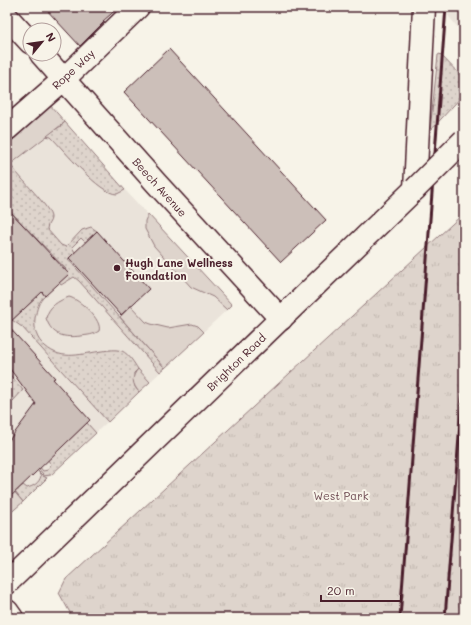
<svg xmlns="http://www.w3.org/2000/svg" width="471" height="625" font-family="Mali,sans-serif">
  <defs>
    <pattern id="grass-dots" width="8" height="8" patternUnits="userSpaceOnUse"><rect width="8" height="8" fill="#ded4cc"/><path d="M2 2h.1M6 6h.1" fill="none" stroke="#c0b6af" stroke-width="1.8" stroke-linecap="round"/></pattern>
    <pattern id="park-tufts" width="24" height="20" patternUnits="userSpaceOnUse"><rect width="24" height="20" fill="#ded4cc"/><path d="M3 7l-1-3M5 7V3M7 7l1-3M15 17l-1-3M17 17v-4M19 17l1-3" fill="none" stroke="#c0b6af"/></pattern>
  </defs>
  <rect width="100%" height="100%" fill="#f7f3e8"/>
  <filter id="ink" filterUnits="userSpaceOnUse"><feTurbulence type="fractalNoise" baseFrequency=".025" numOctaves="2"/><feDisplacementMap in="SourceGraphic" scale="8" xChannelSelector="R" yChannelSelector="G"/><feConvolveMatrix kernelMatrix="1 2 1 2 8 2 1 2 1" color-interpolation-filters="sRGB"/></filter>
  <g filter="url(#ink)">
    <!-- built -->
    <path fill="#eae3da" d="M441,7H464V35Z
      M49,104L125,190L232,305L7,516V142Z"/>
    <!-- grass -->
    <path fill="url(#grass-dots)" stroke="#947a7c" d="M440,54L463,78L464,94L430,131L438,55Z
      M65,122L125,190L117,194C99,194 64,150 51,137L45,136L61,126Z
      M11,165C18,177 52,208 51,218C51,222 47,224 47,229L61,245L66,247L82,230L91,227L97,231L85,242L81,238L72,247L75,252L68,259L165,368L160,372L79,281L74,277L61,285L56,279L66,269L7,208V167Z
      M42,292L45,296C38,302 37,309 35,318C34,329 36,339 45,346C63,362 82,353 103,351C109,350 116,349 122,351C129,354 134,363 138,369L134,373L135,387L139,392L108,422L22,327L12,320Z
      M7,371L23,390L13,401L7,394Z
      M87,423L96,433L51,475L43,476L47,478L23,502L15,492L23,485L27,488C34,486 39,483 41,476L38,471L42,475L43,474L37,467L38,465L43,471L48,470L51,464L46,458L67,442Z"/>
    <!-- park -->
    <path fill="url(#park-tufts)" stroke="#947a7c" d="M464,213V618H73L59,593L66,579Z"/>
    <!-- garden -->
    <path fill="#ded4cc" stroke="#947a7c" d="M49,104L65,122L7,167V146Z
      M148,214L232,305L227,310L213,297L191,287L154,246L145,229V221Z
      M69,297C79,299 103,320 99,331C93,335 88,335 81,336C64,338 52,336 46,318C49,306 58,301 69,297Z
      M131,306L146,322L151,324L168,328L192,324L198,326L204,332L165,368L120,317Z
      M138,369L150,382L139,392C132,384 131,377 138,369Z
      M7,480V483L23,502L7,516Z"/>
    <!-- building -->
    <path fill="#ccbfb9" stroke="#4a1f2b" d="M44,7H119L103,21L104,22L80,46Z
      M169,49L326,220L281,262L124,92Z
      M7,208L69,274L45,296L42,292L7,325Z
      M97,231L149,289L121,315L69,258Z
      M7,325L55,378L53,379L90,420L7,500V443L36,404L7,365Z"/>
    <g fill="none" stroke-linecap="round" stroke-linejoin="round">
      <!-- minor casing -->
      <g stroke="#4a1f2b" stroke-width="25">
        <path id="minor" d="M7,17L30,42
          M41,54L157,184L281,319
          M7,129L64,79L138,7"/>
      </g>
      <!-- tertiary casing -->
      <g stroke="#4a1f2b" stroke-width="25">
        <path id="tertiary" d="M7,583L415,189"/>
      </g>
      <!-- secondary casing -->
      <g stroke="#4a1f2b" stroke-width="25">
        <path id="secondary" d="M415,189L424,7
          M7,611L12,618"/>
      </g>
      <!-- minor -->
      <use href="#minor" stroke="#f7f3e8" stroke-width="22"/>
      <!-- tertiary -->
      <use href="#tertiary" stroke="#f7f3e8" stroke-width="22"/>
      <!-- secondary -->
      <use href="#secondary" stroke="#f7f3e8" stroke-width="22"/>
      <!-- rail -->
      <path stroke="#4a1f2b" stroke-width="3" d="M400,618L446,7
        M445,618L464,372"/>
      <!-- tertiary-bridge casing -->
      <g stroke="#4a1f2b" stroke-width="25" stroke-linecap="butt">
        <path id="tertiary-bridge" d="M415,189L464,140"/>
      </g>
      <!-- tertiary-bridge -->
      <use href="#tertiary-bridge" stroke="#f7f3e8" stroke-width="22"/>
    </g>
  </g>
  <!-- markers -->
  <circle fill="#4a1f2b" stroke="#f7f3e8" stroke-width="1.5" cx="117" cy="268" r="4"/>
  <g text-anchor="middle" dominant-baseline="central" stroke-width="4" stroke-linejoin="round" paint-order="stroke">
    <!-- street labels -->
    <g font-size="11" fill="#4a1f2b" stroke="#f7f3e8">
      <text transform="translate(73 69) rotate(-43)">Rope Way</text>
      <text transform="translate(160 187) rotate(48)">Beech Avenue</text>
      <text transform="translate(236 362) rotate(-44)">Brighton Road</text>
    </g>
    <!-- poi labels -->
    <g font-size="11" font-weight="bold" fill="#4a1f2b" stroke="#f7f3e8" text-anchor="start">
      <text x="125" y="262">Hugh Lane Wellness<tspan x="125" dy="13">Foundation</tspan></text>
    </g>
    <!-- park labels -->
    <g font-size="11" fill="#6f4c53" stroke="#f7f3e8">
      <text x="341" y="495">West Park</text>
    </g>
  </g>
  <!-- margin -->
  <rect width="471" height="625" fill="none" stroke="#f7f3e8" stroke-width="24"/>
  <rect x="12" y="12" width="447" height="601" fill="none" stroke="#4a1f2b" stroke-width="1.5" filter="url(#ink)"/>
  <!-- north arrow -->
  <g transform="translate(42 42) rotate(61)"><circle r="19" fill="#f7f3e8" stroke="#b29e9c"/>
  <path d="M0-3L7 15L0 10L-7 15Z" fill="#4a1f2b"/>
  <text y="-6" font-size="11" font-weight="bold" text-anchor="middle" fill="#4a1f2b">N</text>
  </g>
  <!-- scale -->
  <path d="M321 595v6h80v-6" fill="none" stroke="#4a1f2b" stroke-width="2"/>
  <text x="327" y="595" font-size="12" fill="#4a1f2b" stroke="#f7f3e8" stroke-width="3" paint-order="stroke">20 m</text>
</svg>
